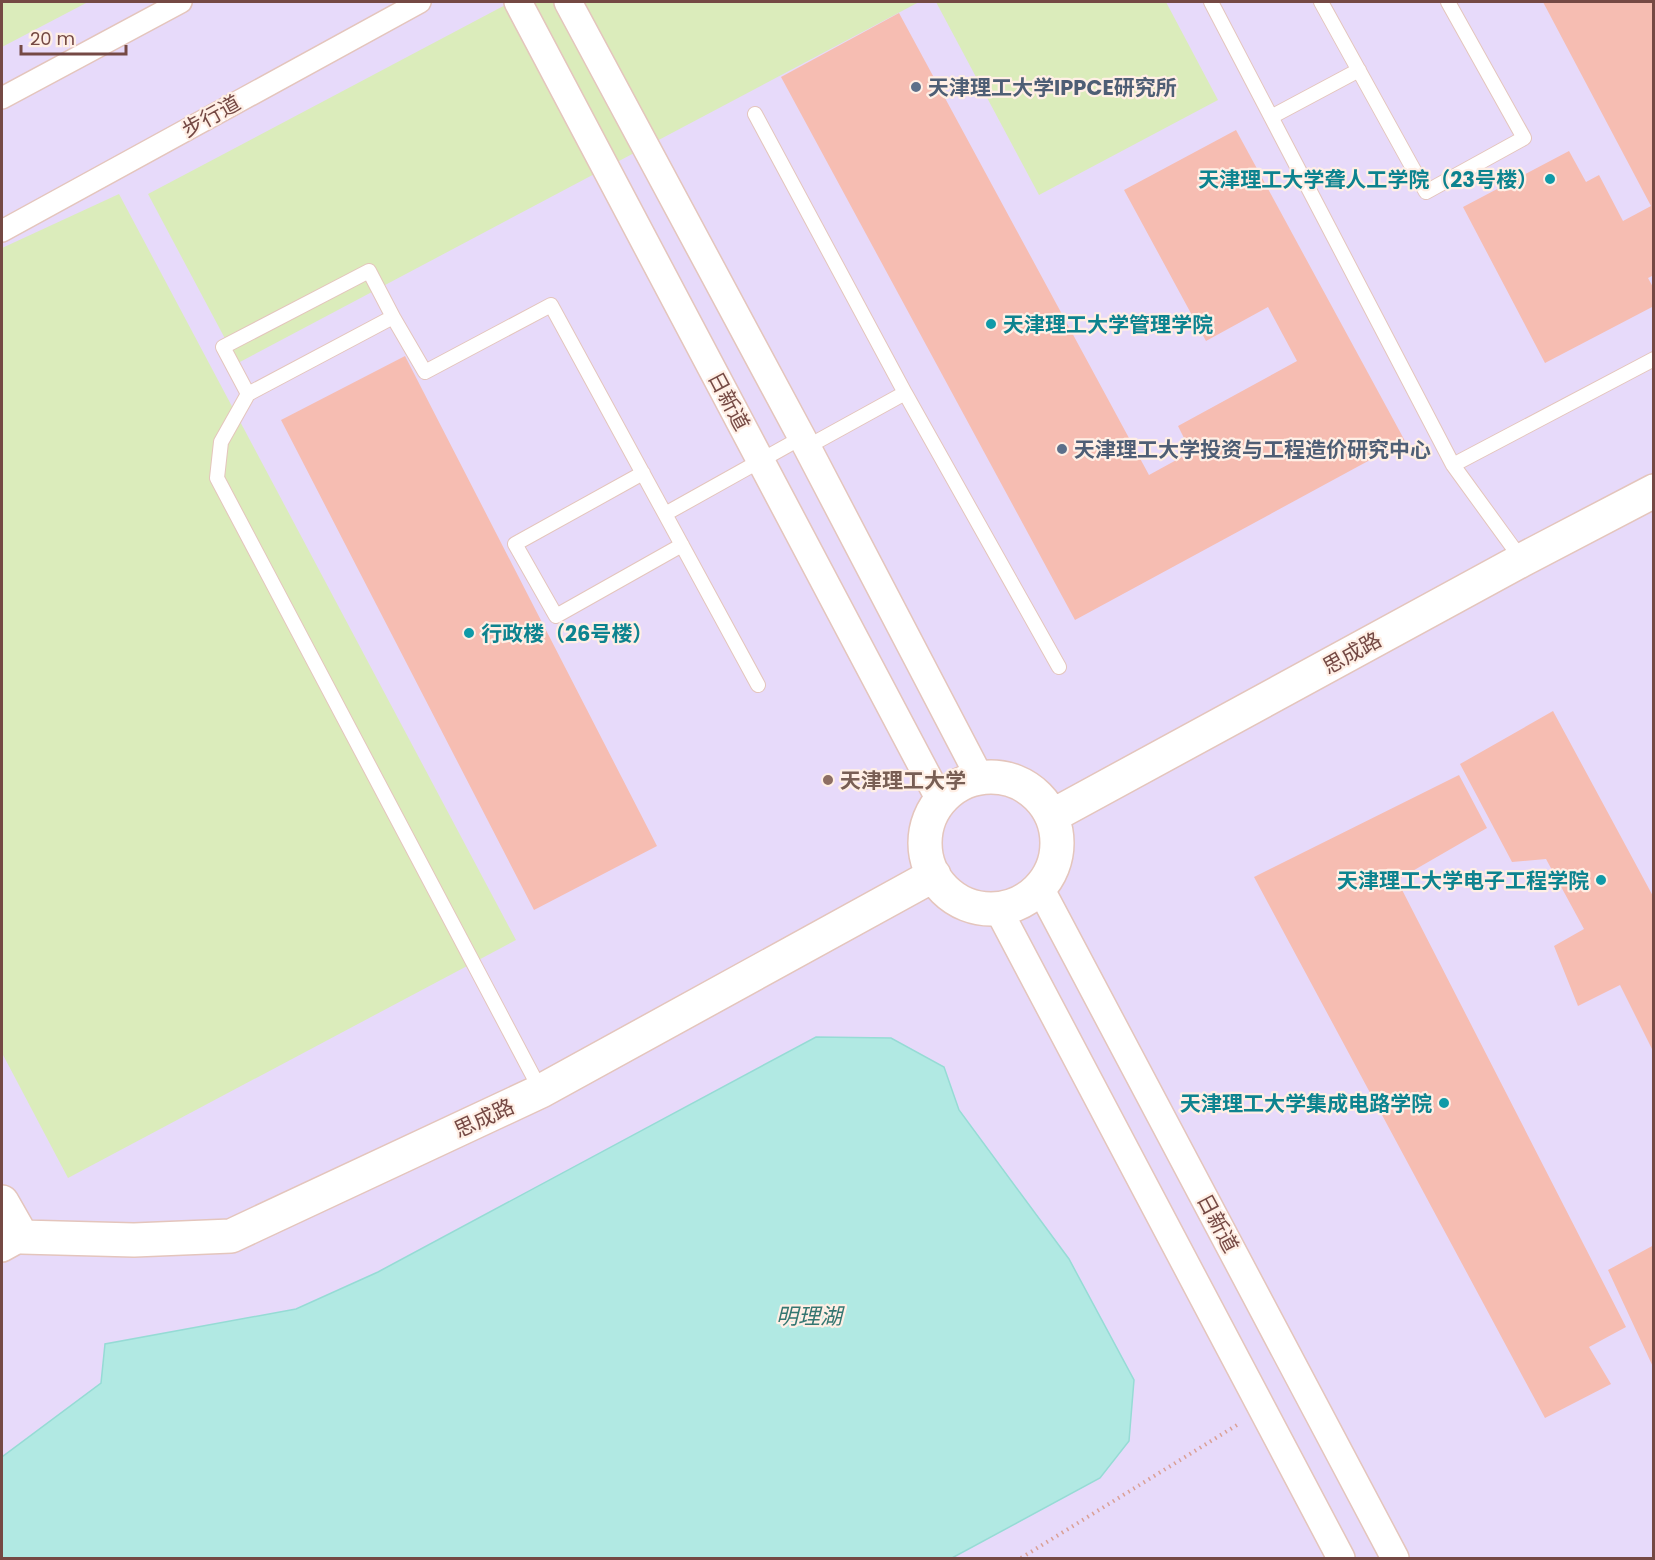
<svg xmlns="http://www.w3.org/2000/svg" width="1655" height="1560" font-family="Poppins,'Noto Sans SC',sans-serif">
  <rect width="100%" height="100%" fill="#fee9dd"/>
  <!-- education -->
  <path fill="#e7dafa" d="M2,2H1653V1558H2Z"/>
  <!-- green -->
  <path fill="#dbecbb" d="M2,2H88L2,47Z
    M511,2H919L238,363L148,194Z
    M936,2H1166L1218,100L1039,195Z
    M119,194L516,940L68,1178L2,1053V248Z"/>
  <!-- water -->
  <path fill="#b1e9e3" stroke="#96dbd5" stroke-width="1.5" d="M816,1037L891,1038L944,1067L959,1110L1069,1259L1134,1380L1129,1441L1100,1478L952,1558H2V1457L101,1383L105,1344L296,1309L378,1272Z"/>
  <!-- building -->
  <path fill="#f6bdb2" d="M1543,2H1654V275L1648,278L1654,289V306L1545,363L1463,207L1569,151L1586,182L1599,175L1623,221L1651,206Z
    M899,13L1149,475L1191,452L1178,426L1297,361L1268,307L1206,341L1124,190L1236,130L1405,441L1075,620L781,77Z
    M405,356L657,846L534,910L281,420Z
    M1553,711L1654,898V1053L1620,985L1578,1006L1554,946L1584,929L1546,859L1512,862L1460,764Z
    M1459,775L1487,828L1397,880L1626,1327L1589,1347L1611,1384L1545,1418L1254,877Z
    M1654,1245V1369L1608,1270Z"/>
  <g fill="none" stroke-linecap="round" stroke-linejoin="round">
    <!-- service casing -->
    <g stroke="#e4c5bc" stroke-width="16">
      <path id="service" d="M1211,2L1453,465L1522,560
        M1321,2L1426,192L1524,138L1448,2
        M755,114L905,393
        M1271,117L1359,70
        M248,394L223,347L369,271L393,317
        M807,447L905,393L1059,667
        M1453,465L1654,359
        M643,473L515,544L556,616L682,545
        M665,514L758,685
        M541,1091L217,478L221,442L248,394L393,317L425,372L551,305L665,514L801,438"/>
    </g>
    <!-- pedestrian casing -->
    <g stroke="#e4c5bc" stroke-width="24">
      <path id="pedestrian" d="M2,98L181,2
        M2,231L420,2"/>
    </g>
    <!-- minor casing -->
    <g stroke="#e4c5bc" stroke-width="30">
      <path id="minor" d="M518,2L940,800
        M568,2L807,447L980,778
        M1040,888L1395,1558
        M998,909L1341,1558
        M2,1248L22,1237"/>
    </g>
    <!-- tertiary casing -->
    <g stroke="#e4c5bc" stroke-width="36">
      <path id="tertiary" d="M925 843a66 66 0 1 1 132 0a66 66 0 1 1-132 0Z
        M1052,816L1522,560L1654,491
        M2,1202L22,1237L134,1240L231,1236L541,1091L934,875"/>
    </g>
    <!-- path -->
    <path stroke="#daa096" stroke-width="4" stroke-dasharray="1.5 4.5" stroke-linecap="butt" d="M1021,1558L1237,1425"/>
    <!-- service -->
    <use href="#service" stroke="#fff" stroke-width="14"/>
    <!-- pedestrian -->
    <use href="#pedestrian" stroke="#fff" stroke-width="21"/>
    <!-- minor -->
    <use href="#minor" stroke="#fff" stroke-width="27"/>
    <!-- tertiary -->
    <use href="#tertiary" stroke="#fff" stroke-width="33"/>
  </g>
  <!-- markers -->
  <g fill="#5c6f8a" stroke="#ffefe5" stroke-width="2">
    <circle cx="916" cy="87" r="6"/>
    <circle cx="1062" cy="449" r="6"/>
  </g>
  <g fill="#0f9aa8" stroke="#ffefe5" stroke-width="2">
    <circle cx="1550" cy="179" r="6"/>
    <circle cx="991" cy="324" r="6"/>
    <circle cx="469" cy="633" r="6"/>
    <circle cx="1601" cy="880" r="6"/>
    <circle cx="1444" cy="1103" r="6"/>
  </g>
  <circle fill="#8d6e63" stroke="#ffefe5" stroke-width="2" cx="828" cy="780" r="6"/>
  <g text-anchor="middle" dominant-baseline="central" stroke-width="4.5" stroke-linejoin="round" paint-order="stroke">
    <!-- service labels -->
    <g font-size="21" font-weight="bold" fill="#4e5e75" stroke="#ffefe5" text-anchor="start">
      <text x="928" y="87">天津理工大学IPPCE研究所</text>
      <text x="1074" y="449">天津理工大学投资与工程造价研究中心</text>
    </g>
    <!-- street labels -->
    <g font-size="21" fill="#754944" stroke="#ffefe5">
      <text transform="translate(211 116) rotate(-29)">步行道</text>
      <text transform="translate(729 401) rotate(62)">日新道</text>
      <text transform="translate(1352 653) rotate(-29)">思成路</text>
      <text transform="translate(484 1118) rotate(-25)">思成路</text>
      <text transform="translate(1218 1223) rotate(62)">日新道</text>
    </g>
    <!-- culture labels -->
    <g font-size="21" font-weight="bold" fill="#0d838f" stroke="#ffefe5" text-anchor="end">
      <text x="1538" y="179">天津理工大学聋人工学院（23号楼）</text>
      <text x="1003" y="324" text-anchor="start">天津理工大学管理学院</text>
      <text x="481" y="633" text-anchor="start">行政楼（26号楼）</text>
      <text x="1589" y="880">天津理工大学电子工程学院</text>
      <text x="1432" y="1103">天津理工大学集成电路学院</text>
    </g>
    <!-- education labels -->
    <g font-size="21" font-weight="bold" fill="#785e54" stroke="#ffefe5" text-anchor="start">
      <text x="840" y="780">天津理工大学</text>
    </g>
    <!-- water labels -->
    <g font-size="22" font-style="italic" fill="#347671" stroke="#ffefe5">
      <text x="809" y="1316">明理湖</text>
    </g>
  </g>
  <!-- border -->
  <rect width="1655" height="1560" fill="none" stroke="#754944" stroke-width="6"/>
  <!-- scale -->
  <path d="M21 45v9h105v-9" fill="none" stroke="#754944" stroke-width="3"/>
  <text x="30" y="45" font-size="18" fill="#754944" stroke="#ffefe5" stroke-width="4.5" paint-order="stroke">20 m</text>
</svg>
